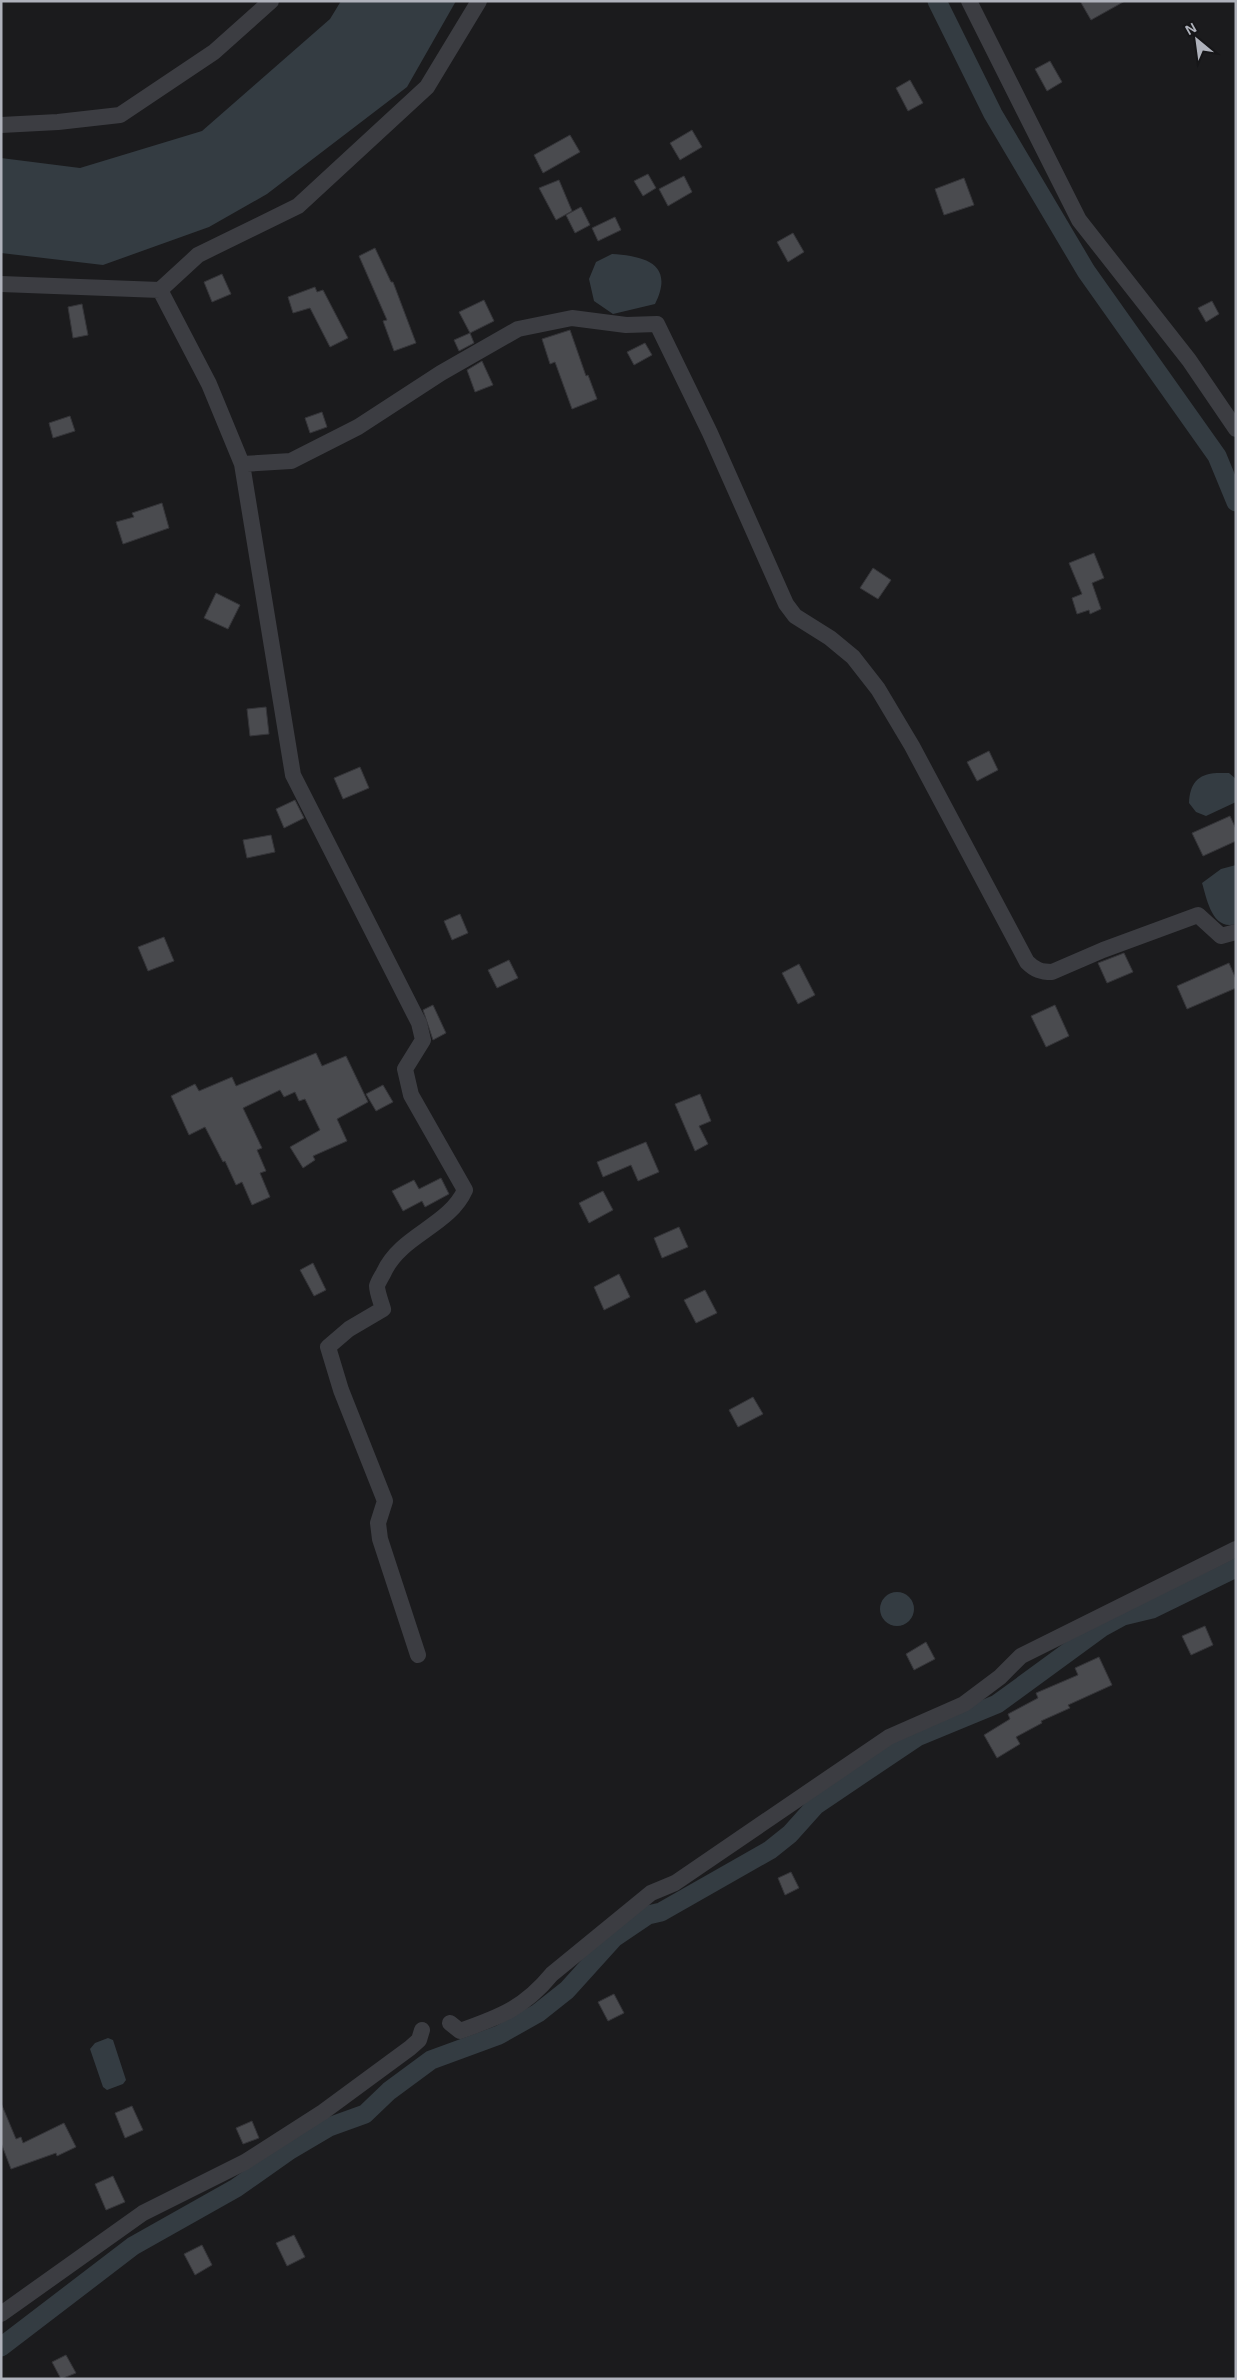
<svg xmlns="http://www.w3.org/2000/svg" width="1237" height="2380" font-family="Arial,sans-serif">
  <rect width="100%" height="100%" fill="#1b1b1d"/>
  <!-- water -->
  <path fill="#343c42" d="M341,1H456L407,87L267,194L209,227L103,265L1,253V158L80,168L202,131L330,19Z
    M612,254C645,256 675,264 655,304L613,314L594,301L589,279L596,262Z
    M1217,773H1229L1236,779V802L1206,816L1196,812L1189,803C1190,784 1197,774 1217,773Z
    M1236,865V924C1212,931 1207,899 1202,883L1221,869Z
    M880 1609a17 17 0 1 1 34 0a17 17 0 1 1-34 0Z
    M108,2038L113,2040L126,2080L123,2084L107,2090L103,2087L90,2049L95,2043Z"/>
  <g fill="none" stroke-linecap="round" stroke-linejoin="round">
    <!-- canal -->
    <path stroke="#343c42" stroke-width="19" d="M937,1L993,114L1086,271L1217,456L1236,502
      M1,2347L133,2246L236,2188L290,2150L329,2127L365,2114L389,2091L431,2060L499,2035L538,2013L567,1990L614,1938L648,1915L661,1912L770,1850L790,1834L816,1805L917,1737L997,1704L1101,1628L1123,1616L1152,1609L1236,1568"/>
  </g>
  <!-- building -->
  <path fill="#4a4b4f" stroke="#353539" d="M1080,1H1125L1091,20Z
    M1050,61L1062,82L1047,91L1035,69Z
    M910,80L923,103L908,111L896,88Z
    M692,130L702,147L680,160L670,143Z
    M570,135L580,152L543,173L534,155Z
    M648,174L656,188L643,196L634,181Z
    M684,176L692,192L668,206L659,189Z
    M964,178L974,205L944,215L935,189Z
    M559,180L572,211L556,220L539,188Z
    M581,207L590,225L575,233L566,215Z
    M615,217L621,230L598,241L592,228Z
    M793,233L804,252L788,262L777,242Z
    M375,248L391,282H393L416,343L394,351L383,321L387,320L359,256Z
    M222,274L231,294L212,302L204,282Z
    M315,287L317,292L323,290L348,338L330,347L310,308L293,313L288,297Z
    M484,300L494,321L470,333L459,312Z
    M1212,301L1219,314L1206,322L1198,308Z
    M82,304L88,335L73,338L68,307Z
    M570,330L586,376L588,375L597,399L572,409L555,362L550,364L542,339Z
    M470,333L474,343L459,351L454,340Z
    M645,343L652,355L634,365L627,352Z
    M482,361L493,385L475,392L467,370Z
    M322,412L327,427L310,433L305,418Z
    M70,416L75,431L53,438L49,423Z
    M162,503L169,528L123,544L116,522L134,517L132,513Z
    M1094,553L1104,578L1092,583L1101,609L1090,614L1089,610L1077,614L1072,598L1082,594L1069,563Z
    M873,568L891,580L878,599L860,588Z
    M216,593L240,605L228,629L204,618Z
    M266,707L269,734L250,736L247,709Z
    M989,751L998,770L977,781L967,762Z
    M360,767L369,788L343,799L334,778Z
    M295,800L304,818L284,828L276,809Z
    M1230,816L1236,829V841L1203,856L1192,833Z
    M271,835L275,852L247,858L243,840Z
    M460,914L468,933L452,940L444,921Z
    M164,937L174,961L148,971L138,947Z
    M1124,953L1133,972L1107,983L1098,963Z
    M509,960L518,978L497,988L488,970Z
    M1229,963L1236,979V988L1187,1009L1177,986Z
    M799,964L815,995L798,1004L782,973Z
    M433,1005L446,1033L433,1040L423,1010Z
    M1055,1005L1069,1036L1046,1047L1031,1016Z
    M316,1053L322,1066L346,1056L368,1102L337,1119L347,1141L313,1156L315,1160L303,1168L290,1147L320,1130L305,1099L299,1101L295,1092L284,1097L280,1090L243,1108L262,1148L257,1150L266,1171L260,1173L270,1197L252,1205L242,1182L236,1185L225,1161L223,1162L205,1127L189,1135L171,1096L195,1084L199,1091L232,1077L236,1086Z
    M383,1085L393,1102L376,1111L366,1094Z
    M700,1094L711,1121L699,1126L708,1144L695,1151L675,1104Z
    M646,1142L659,1172L638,1181L631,1165L603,1177L597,1162Z
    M441,1178L449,1194L425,1207L422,1201L403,1211L392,1191L414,1180L419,1189Z
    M603,1191L613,1210L589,1223L579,1203Z
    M679,1227L688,1247L662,1258L654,1238Z
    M313,1263L326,1290L314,1296L300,1270Z
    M619,1274L630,1297L604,1310L594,1287Z
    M705,1290L717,1313L696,1323L684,1300Z
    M753,1397L763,1414L738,1427L729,1410Z
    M1205,1626L1213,1645L1191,1655L1182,1636Z
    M926,1642L935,1659L914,1670L906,1654Z
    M1099,1657L1112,1685L1068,1705L1070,1708L1041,1721L1042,1723L1016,1737L1020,1744L997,1758L984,1735L1010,1719L1008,1714L1038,1698L1036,1693L1078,1675L1075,1668Z
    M791,1872L799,1888L785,1895L778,1878Z
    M614,1994L624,2013L608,2021L598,2002Z
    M1,2103L16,2139L21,2137L23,2143L64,2123L76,2147L57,2156L56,2153L11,2169L1,2143Z
    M132,2106L143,2130L125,2138L115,2113Z
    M252,2121L259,2138L243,2144L236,2128Z
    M113,2176L125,2202L106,2210L95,2184Z
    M294,2235L305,2257L287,2266L276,2243Z
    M202,2245L212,2265L195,2275L184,2254Z
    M66,2355L76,2373L61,2379L52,2362Z"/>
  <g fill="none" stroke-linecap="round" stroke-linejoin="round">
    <!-- minor -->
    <path stroke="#3c3d42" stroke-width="16" d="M969,1L1079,220L1189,360L1236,429
      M1,125L58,122L120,115L214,52L271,1
      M1,284L160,290L209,384L242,464L291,461L358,427L441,373L518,329L572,318L626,325L657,324L710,433L786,604L795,616L830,638L853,657L878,689L912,746L1027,962C1035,970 1041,972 1052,972L1103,950L1198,915L1221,936L1236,932
      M160,290L198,255L298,206L427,87L479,1
      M242,464L293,775L419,1023L423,1040L405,1069L411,1095L465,1190C449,1226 401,1235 384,1272C382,1276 378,1282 377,1286C377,1292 381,1302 383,1309L349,1329L328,1347L341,1390L385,1501L378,1523L380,1539L418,1655
      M450,2023L460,2031C500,2017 524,2008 552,1974L651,1893L675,1883L889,1737L964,1704L1000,1677L1021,1656L1236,1549
      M1,2314L143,2213L245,2162L323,2112L410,2048L419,2040L422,2030"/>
  </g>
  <!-- border -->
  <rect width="1237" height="2380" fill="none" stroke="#afb2bb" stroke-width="5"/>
  <!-- north arrow -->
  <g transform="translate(1197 40) rotate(331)" stroke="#161618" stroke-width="4" paint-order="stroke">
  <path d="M0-4L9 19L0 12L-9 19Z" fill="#afb2bb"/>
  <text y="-8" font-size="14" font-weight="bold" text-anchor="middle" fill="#afb2bb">N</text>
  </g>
</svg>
